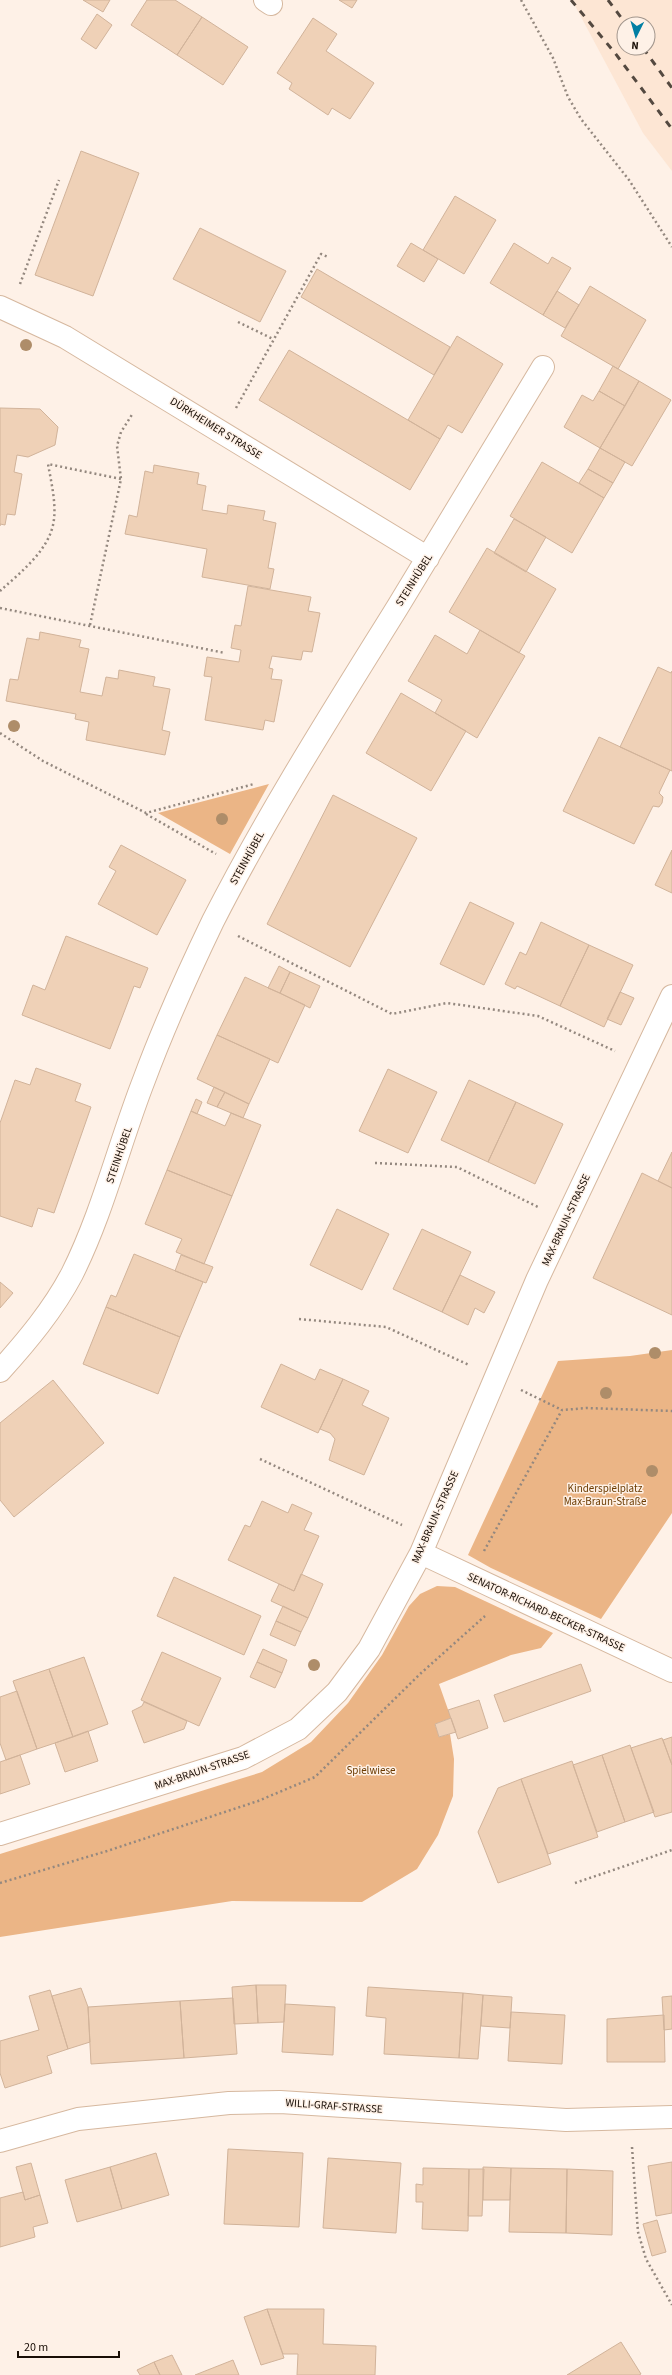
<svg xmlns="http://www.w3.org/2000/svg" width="672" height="2375" font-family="'Source Sans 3',sans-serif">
  <rect width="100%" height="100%" fill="#fef1e7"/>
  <!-- built -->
  <path fill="#fde6d4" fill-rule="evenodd" d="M572,0H672V171L643,133ZM624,24H648V48H624Z"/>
  <!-- green -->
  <path fill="#ebb586" d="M269,784L230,854L158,813Z
    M672,1350V1513L601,1619L491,1568L468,1555L558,1361L630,1356Z
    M437,1586L455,1587L553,1633L541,1648L511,1655L439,1684L451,1718L435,1724L439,1737L450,1734L454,1759L453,1796L438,1835L417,1869L362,1902L232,1901L0,1937V1854L262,1772L311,1742L348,1703L382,1655L409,1606L420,1594Z"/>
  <!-- building -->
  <path fill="#efd1b7" stroke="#d1b39a" d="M83,0H110L103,12Z
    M147,0H175L202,17L177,55L131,25Z
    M339,0H357L352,8Z
    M97,14L112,25L96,49L81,39Z
    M202,17L248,47L223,85L177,55Z
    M313,18L337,34L326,51L374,83L350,119L332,108L328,115L289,89L292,83L277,73Z
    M81,151L139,173L93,296L35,275Z
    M455,196L496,220L464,274L423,250Z
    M200,228L286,271L260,322L173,279Z
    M411,243L438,259L424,282L397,266Z
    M514,243L548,264L552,257L571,268L543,315L490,283Z
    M317,269L450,347L434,375L301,297Z
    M590,286L646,320L618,369L561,336Z
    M557,291L579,305L565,328L543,315Z
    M457,336L503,364L462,433L448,425L440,439L408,420Z
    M289,350L440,439L410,490L259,400Z
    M613,366L639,381L625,406L599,391Z
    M639,381L671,400L632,466L600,448Z
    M599,391L625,406L600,448L564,427L582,395L593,401Z
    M0,408L40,409L58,427L55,445L28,457L17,455L14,472L22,474L15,515L7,514L5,525L0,524V526Z
    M600,448L625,462L613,483L588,469Z
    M542,462L604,498L572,553L510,516Z
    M154,465L199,473L197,484L206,486L202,510L227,514L228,505L265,511L263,520L276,523L268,568L274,569L270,589L202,577L207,549L125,534L129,515L137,517L145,471L153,473Z
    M588,469L613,483L604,498L579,483Z
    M514,519L546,537L526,572L494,553Z
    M487,548L556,589L519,653L449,612Z
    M248,586L311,597L308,611L320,613L312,652L303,651L301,660L272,656L269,668L273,669L271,679L282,680L274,722L265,720L263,730L205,720L212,677L204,676L207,657L239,662L241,650L231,648L235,625L241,626Z
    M480,630L525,656L477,738L435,713L442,700L408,681L435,635L467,654Z
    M40,632L81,640L79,647L89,649L80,692L102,696L106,677L118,679L119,670L155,677L153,686L170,689L162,730L170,732L165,755L86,740L89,722L75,719L76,714L6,701L10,679L18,680L27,638L39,640Z
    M658,667L671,673L672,671V771L620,747Z
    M401,693L466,731L431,791L366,753Z
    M599,737L670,770L659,793L663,797L662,803L659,807L653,806L634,844L563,811Z
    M333,795L417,838L350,967L267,924Z
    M121,845L186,880L157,935L98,904L116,871L109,867Z
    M672,850V893L655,885Z
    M470,902L514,923L484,985L440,964Z
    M541,922L589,945L560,1006L517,986L515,989L505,984L520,952L526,955Z
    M66,936L148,968L140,988L134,986L110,1049L22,1015L33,985L45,990Z
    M589,945L633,965L604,1027L560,1006Z
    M279,966L290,972L280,993L268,988Z
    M290,972L320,986L310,1008L280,993Z
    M245,977L305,1005L278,1063L217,1035Z
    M620,992L634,998L621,1025L607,1019Z
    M217,1035L270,1059L249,1104L197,1079Z
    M36,1068L81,1084L75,1101L91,1107L54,1213L38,1208L32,1227L0,1216V1123L15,1080L30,1085Z
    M388,1069L437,1092L408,1153L359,1131Z
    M469,1080L516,1102L488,1162L441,1140Z
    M214,1087L225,1092L217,1107L207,1103Z
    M225,1092L249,1104L243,1118L217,1107Z
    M196,1099L202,1102L197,1114L191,1111Z
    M516,1102L563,1124L535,1184L488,1162Z
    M191,1111L225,1126L231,1113L261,1125L232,1196L167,1170Z
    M672,1152V1188L658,1181Z
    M167,1170L232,1196L204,1264L176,1252L182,1239L145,1224Z
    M642,1173L672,1188V1315L593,1278Z
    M337,1209L389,1234L362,1290L310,1265Z
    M422,1229L471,1252L442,1312L393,1289Z
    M134,1254L203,1282L180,1337L106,1307L111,1295L116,1297Z
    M181,1255L213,1267L206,1283L175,1271Z
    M460,1275L495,1292L484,1313L475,1308L468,1325L442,1312Z
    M0,1282L13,1293L0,1308Z
    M106,1307L180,1337L158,1394L83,1364Z
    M281,1364L315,1380L320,1369L343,1379L318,1433L261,1407Z
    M343,1379L369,1391L362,1405L389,1418L364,1475L329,1460L335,1439L330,1433L320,1429Z
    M53,1380L104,1443L14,1517L0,1500V1423Z
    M262,1501L288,1513L292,1504L312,1513L304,1530L319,1536L294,1591L228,1560L245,1525L250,1527Z
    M301,1574L323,1584L308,1618L271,1601L279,1584L294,1591Z
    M174,1577L261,1616L244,1655L157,1616Z
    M283,1606L308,1618L301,1632L276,1621Z
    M276,1621L301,1632L295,1646L270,1635Z
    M263,1649L287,1660L282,1673L257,1662Z
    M162,1652L221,1678L199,1726L141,1700Z
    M84,1657L108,1724L73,1737L49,1669Z
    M257,1662L282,1673L275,1688L250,1677Z
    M581,1664L591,1691L504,1722L494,1695Z
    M49,1669L73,1737L37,1749L13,1681Z
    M17,1691L37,1749L6,1760L0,1743V1697Z
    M479,1700L488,1728L458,1739L448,1710Z
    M144,1702L187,1721L184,1729L144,1743L132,1711L142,1706Z
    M451,1718L456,1732L439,1737L435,1724Z
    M88,1731L98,1761L65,1772L55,1743Z
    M672,1737V1765L663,1740Z
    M662,1738L672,1765V1812L655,1817L631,1748Z
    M630,1745L654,1812L625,1822L602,1755Z
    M20,1755L30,1784L0,1794V1762Z
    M602,1755L625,1822L597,1832L573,1765Z
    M572,1761L598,1837L548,1854L521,1779Z
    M521,1779L551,1864L498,1883L478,1832L498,1788Z
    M256,1985L258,2023L234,2024L232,1987Z
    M256,1985H286L284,2022L258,2023Z
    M368,1987L463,1993L459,2058L384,2054L386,2018L366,2016Z
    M81,1988L88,2007L90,2042L68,2049L52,1996Z
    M50,1990L68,2049L47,2056L52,2073L5,2088L0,2073V2041L39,2030L29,1996Z
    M463,1993L483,1995L478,2059L459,2058Z
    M483,1995L512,1997L510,2028L481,2026Z
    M672,1996V2029L664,2030L662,1997Z
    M233,1998L237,2054L184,2058L180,2001Z
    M180,2001L184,2058L91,2064L88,2007Z
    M285,2004L335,2007L333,2055L282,2052Z
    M511,2012L565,2015L562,2064L508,2061Z
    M664,2015L665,2062H607V2019Z
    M228,2149L303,2153L299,2227L224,2224Z
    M156,2153L169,2195L122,2209L110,2167Z
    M328,2158L401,2163L396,2233L323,2228Z
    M672,2162V2213L656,2216L648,2166Z
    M31,2163L40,2195L25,2200L16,2167Z
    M110,2167L122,2209L77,2222L65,2180Z
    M483,2167L511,2168L510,2200H483Z
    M423,2168L469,2169L468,2231L422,2229L423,2202H416V2184L423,2185Z
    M511,2168L567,2169L566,2233L509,2232Z
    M469,2169H484L482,2216H468Z
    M567,2169L613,2171L612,2235L566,2233Z
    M23,2192L25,2200L40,2195L48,2223L33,2227L35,2237L0,2247V2198Z
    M657,2220L666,2252L652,2256L643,2224Z
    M267,2309H324L323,2344L376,2346L375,2375H297L298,2354H283Z
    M267,2309L284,2358L261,2365L244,2317Z
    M621,2342L641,2374L639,2375H567Z
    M172,2355L182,2375H160L154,2362Z
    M233,2360L239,2375H195Z
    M154,2362L160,2375H140L137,2370Z"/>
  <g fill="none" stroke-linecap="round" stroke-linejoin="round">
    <!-- minor casing -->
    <g stroke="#d6b89f" stroke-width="24">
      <path id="minor" d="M265,0L271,4
        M0,307L65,337L428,558
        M0,1371C27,1341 53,1310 72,1274C103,1212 119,1144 144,1080C164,1026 188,973 213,921C268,813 333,711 397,608C446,528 494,447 543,367
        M421,1553L672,1671
        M0,1834L243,1758L298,1729L337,1692L369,1649L421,1553L537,1280L672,996
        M0,2141L78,2119L229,2103L280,2102L566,2120L672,2117"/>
    </g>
    <!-- path -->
    <path stroke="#94887f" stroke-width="2.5" stroke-dasharray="2 3" stroke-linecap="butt" d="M521,0L553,58L568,97L581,119L629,180L672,247
      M20,284L59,180
      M238,322L273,339
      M236,408L321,254L328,257
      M0,591C21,572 51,549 54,519C56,502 51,481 48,464L121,479
      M0,608L225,653
      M90,625L121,479L117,446L121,432L133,413
      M0,733L43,761L146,813L254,784
      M146,814L216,854
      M238,936L392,1014L447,1003L538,1016L615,1051
      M375,1163L457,1167L540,1208
      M299,1319L386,1327L469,1365
      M521,1390L562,1410
      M260,1459L402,1525
      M484,1551L562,1410L587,1408L672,1411
      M0,1883L107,1851L258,1801L315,1777L420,1674L485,1616
      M575,1883L672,1850
      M632,2147L638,2232L646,2259L672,2305"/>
    <!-- minor -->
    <use href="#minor" stroke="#fff" stroke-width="22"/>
    <!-- rail -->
    <path stroke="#544940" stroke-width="3" stroke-dasharray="7 7" stroke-linecap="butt" d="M571,0L615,53L672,129
      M608,0L626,24
      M643,48L672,88"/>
  </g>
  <!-- trees -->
  <g fill="#ae8d69">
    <circle cx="26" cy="345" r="6"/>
    <circle cx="14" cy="726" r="6"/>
    <circle cx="222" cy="819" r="6"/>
    <circle cx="655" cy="1353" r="6"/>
    <circle cx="606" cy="1393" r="6"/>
    <circle cx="652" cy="1471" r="6"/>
    <circle cx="314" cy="1665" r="6"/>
  </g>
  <g text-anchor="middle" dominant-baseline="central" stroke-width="3" stroke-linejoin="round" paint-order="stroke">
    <!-- street labels -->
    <g font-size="11" fill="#190e06" stroke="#fef1e7">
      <text transform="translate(216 428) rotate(32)">DÜRKHEIMER STRASSE</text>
      <text transform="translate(414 580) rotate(-58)">STEINHÜBEL</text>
      <text transform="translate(247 858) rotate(-61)">STEINHÜBEL</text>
      <text transform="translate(119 1155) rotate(-71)">STEINHÜBEL</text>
      <text transform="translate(566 1220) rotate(-65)">MAX-BRAUN-STRASSE</text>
      <text transform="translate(435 1517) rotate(-66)">MAX-BRAUN-STRASSE</text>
      <text transform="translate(546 1612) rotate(25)">SENATOR-RICHARD-BECKER-STRASSE</text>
      <text transform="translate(202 1770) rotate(-19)">MAX-BRAUN-STRASSE</text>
      <text transform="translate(334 2106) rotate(4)">WILLI-GRAF-STRASSE</text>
    </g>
    <!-- park labels -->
    <g font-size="11" fill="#6c3c02" stroke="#fef1e7">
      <text x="605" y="1488">Kinderspielplatz<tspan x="605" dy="13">Max-Braun-Straße</tspan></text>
      <text x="371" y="1770">Spielwiese</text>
    </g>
  </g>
  <!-- north arrow -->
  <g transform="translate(636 36) rotate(185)"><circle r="19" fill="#fef1e7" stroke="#a2968d"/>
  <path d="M0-3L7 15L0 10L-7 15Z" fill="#007fa4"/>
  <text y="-6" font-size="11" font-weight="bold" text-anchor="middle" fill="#190e06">N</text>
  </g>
  <!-- scale -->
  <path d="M18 2351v6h101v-6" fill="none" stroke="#190e06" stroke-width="2"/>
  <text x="24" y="2351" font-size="12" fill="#190e06" stroke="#fef1e7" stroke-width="3" paint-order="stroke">20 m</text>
</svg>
